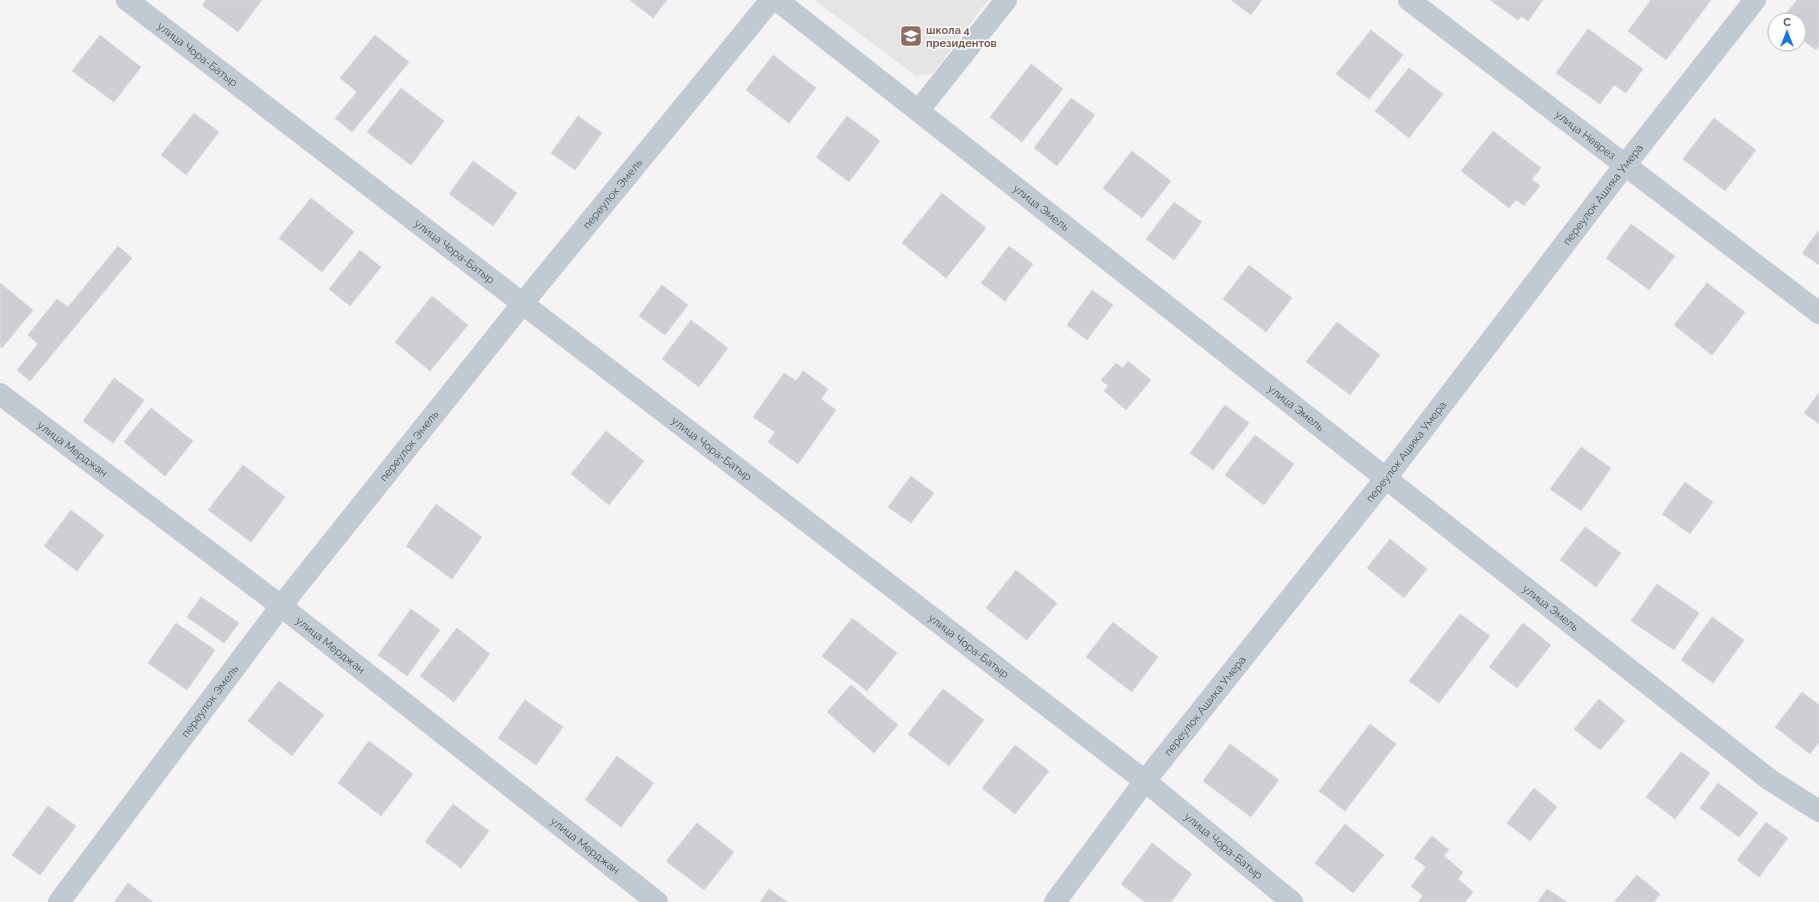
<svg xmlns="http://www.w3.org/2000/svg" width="1819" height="902" font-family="Raleway,sans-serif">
  <rect width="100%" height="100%" fill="#f5f3f3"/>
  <!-- education -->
  <path fill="#e6e4e5" d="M814,0H988L933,73L916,76Z"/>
  <!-- building -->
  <path fill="#cdcfd5" stroke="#d7d9de" d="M206,0H262L238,32L202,5Z
    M630,0H667L653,18Z
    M1231,0H1262L1251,15Z
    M1490,0H1543L1528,21L1521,16L1518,20Z
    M1651,0H1711L1666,60L1628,31Z
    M1797,0H1819V45L1816,50L1799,37V20H1781Z
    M1588,29L1643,69L1626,93L1614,85L1600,104L1556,73Z
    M1371,30L1403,55L1369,99L1336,74Z
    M100,35L141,67L114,102L72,71Z
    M375,35L409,62L352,132L335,118L357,92L340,78Z
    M773,55L816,88L789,123L746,90Z
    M1031,64L1063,89L1022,142L990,117Z
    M1409,68L1443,94L1409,138L1375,111Z
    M401,88L444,121L411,165L367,132Z
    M1071,98L1095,115L1057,166L1034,148Z
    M194,113L219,132L186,175L161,155Z
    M578,116L602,133L575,170L551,153Z
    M847,116L880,141L849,182L816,157Z
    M1714,118L1756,150L1725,191L1683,159Z
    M1493,131L1541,168L1532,179L1540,186L1524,206L1516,200L1509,208L1461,171Z
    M1132,151L1171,181L1142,218L1103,188Z
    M473,161L517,193L493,226L449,194Z
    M942,193L986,228L946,278L902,243Z
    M311,198L354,232L322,272L279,238Z
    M1174,202L1202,222L1174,260L1146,239Z
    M1631,224L1675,256L1649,290L1606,258Z
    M1819,230V265L1802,253Z
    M118,246L132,258L30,381L17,370L38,344L28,335L57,299L68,307Z
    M1009,246L1033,264L1005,301L981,283Z
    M360,250L381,267L350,306L329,289Z
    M1249,265L1292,298L1266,332L1223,299Z
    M0,283L33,310L2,348L0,346Z
    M1707,283L1745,312L1712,355L1674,325Z
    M662,285L688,305L665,335L639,316Z
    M1092,290L1113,305L1087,340L1067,325Z
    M432,296L468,325L430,371L395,342Z
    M691,320L728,348L699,387L662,359Z
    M1337,322L1380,355L1350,395L1306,362Z
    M1128,361L1151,380L1126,410L1104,391L1108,386L1101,380L1116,363L1123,368Z
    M803,371L828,389L821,399L836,410L798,464L768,442L775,432L753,417L784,373L796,381Z
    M114,378L144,400L113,443L83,421Z
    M1819,393V424L1804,413Z
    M1225,405L1249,423L1213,470L1190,453Z
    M151,408L193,441L165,476L124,442Z
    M606,431L644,461L609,505L571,474Z
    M1255,435L1294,464L1264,505L1225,475Z
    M1581,447L1611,468L1581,511L1550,489Z
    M243,465L285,497L251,542L208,510Z
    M911,476L934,493L911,523L888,507Z
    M1685,482L1713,502L1690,534L1662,514Z
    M436,504L482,537L452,579L406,546Z
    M71,510L104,535L77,571L44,546Z
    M1585,527L1621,553L1596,587L1560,560Z
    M1390,539L1427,569L1404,598L1367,568Z
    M1016,570L1057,603L1027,640L986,608Z
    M1657,584L1699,613L1674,650L1631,621Z
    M201,597L239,623L224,643L187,617Z
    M411,609L440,630L407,676L378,655Z
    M1460,614L1490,636L1439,703L1409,681Z
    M1712,617L1744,640L1713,683L1681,660Z
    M852,618L897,653L867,691L822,656Z
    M1113,622L1158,657L1132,692L1086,657Z
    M176,623L215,650L187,690L148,663Z
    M1523,623L1551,645L1517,688L1489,667Z
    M457,628L490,654L454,702L420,676Z
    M279,681L324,715L292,756L248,721Z
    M851,685L898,725L874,753L827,712Z
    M943,689L984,720L949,766L908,734Z
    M1802,692L1819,705V742L1810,754L1775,727Z
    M1599,699L1625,721L1600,750L1574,729Z
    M525,700L563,727L536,765L498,738Z
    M1370,724L1396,744L1345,811L1319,791Z
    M369,741L413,774L381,816L338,783Z
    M1230,744L1279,780L1251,817L1203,781Z
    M1015,745L1049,771L1015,814L982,788Z
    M1681,752L1710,773L1675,819L1646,797Z
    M617,756L654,783L621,827L585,800Z
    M1718,783L1758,813L1739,837L1700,808Z
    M1534,788L1557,807L1530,841L1507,823Z
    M453,804L489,831L461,868L425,842Z
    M48,806L76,826L40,875L12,855Z
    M1766,822L1788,838L1759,877L1737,860Z
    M697,823L734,852L704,890L666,861Z
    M1345,824L1384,855L1353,893L1315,863Z
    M1432,836L1449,850L1444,856L1463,872L1458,879L1473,892L1465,902H1418L1423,896L1411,886L1426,867L1414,858Z
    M1152,843L1192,874L1171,902H1145L1121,884Z
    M1637,875L1660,894L1654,902H1614Z
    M128,883L153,902H114Z
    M769,889L787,902H760Z
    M1547,889L1567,902H1538Z"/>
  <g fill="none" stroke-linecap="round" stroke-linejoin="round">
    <!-- street -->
    <g stroke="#c1cad2" stroke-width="22">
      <path id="s1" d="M127,0L1145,781L1292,902"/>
      <path id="s2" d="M777,0L1770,780L1819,811"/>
      <path id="s3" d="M1409,0L1819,313"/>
      <path d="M919,110L1006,0"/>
      <path id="s4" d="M0,394L281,606L657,902"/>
      <path id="s5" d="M59,902L281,606L523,303L771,0"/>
      <path id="s6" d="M1055,902L1145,781L1386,478L1625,165L1755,0"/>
    </g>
  </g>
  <!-- icons -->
  <defs>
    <g id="school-square" transform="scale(1.15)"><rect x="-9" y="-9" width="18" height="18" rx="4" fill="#8d6e63" stroke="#fff"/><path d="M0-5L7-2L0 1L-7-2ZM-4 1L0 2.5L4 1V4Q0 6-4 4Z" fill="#fff"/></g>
  </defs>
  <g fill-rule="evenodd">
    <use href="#school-square" x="911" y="36"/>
  </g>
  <g text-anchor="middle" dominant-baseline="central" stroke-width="3" stroke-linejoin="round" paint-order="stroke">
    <!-- education labels -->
    <g font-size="11" font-weight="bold" fill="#785e54" stroke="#fff" text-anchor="start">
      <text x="926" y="30">школа 4<tspan x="926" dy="13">президентов</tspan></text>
    </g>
    <!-- street labels -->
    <g font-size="11" fill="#4a5661" stroke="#fff">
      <text stroke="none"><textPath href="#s1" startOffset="89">улица Чора-Батыр</textPath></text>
      <text stroke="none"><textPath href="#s3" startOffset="222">улица Неврез</textPath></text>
      <text stroke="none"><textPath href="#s5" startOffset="899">переулок Эмель</textPath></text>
      <text stroke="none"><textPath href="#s6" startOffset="895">переулок Ашика Умера</textPath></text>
      <text stroke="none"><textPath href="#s2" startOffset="336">улица Эмель</textPath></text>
      <text stroke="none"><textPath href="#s1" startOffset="413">улица Чора-Батыр</textPath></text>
      <text stroke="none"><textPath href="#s2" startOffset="660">улица Эмель</textPath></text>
      <text stroke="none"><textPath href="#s5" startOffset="575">переулок Эмель</textPath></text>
      <text stroke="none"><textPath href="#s1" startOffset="737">улица Чора-Батыр</textPath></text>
      <text stroke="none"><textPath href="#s4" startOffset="91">улица Мерджан</textPath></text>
      <text stroke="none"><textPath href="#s6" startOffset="571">переулок Ашика Умера</textPath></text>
      <text stroke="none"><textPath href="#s2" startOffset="984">улица Эмель</textPath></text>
      <text stroke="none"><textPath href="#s4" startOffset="415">улица Мерджан</textPath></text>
      <text stroke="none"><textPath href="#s1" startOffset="1061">улица Чора-Батыр</textPath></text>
      <text stroke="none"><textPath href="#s5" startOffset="251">переулок Эмель</textPath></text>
      <text stroke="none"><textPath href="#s6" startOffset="247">переулок Ашика Умера</textPath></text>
      <text stroke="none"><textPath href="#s4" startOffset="739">улица Мерджан</textPath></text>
      <text stroke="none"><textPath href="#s1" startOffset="1385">улица Чора-Батыр</textPath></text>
    </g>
  </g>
  <!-- north arrow -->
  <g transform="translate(1787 32)"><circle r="19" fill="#ffffff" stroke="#b7bbc0"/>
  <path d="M0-3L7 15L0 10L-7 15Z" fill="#1a73e8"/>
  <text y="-6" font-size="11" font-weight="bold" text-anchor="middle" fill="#4a5661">С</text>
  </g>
</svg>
